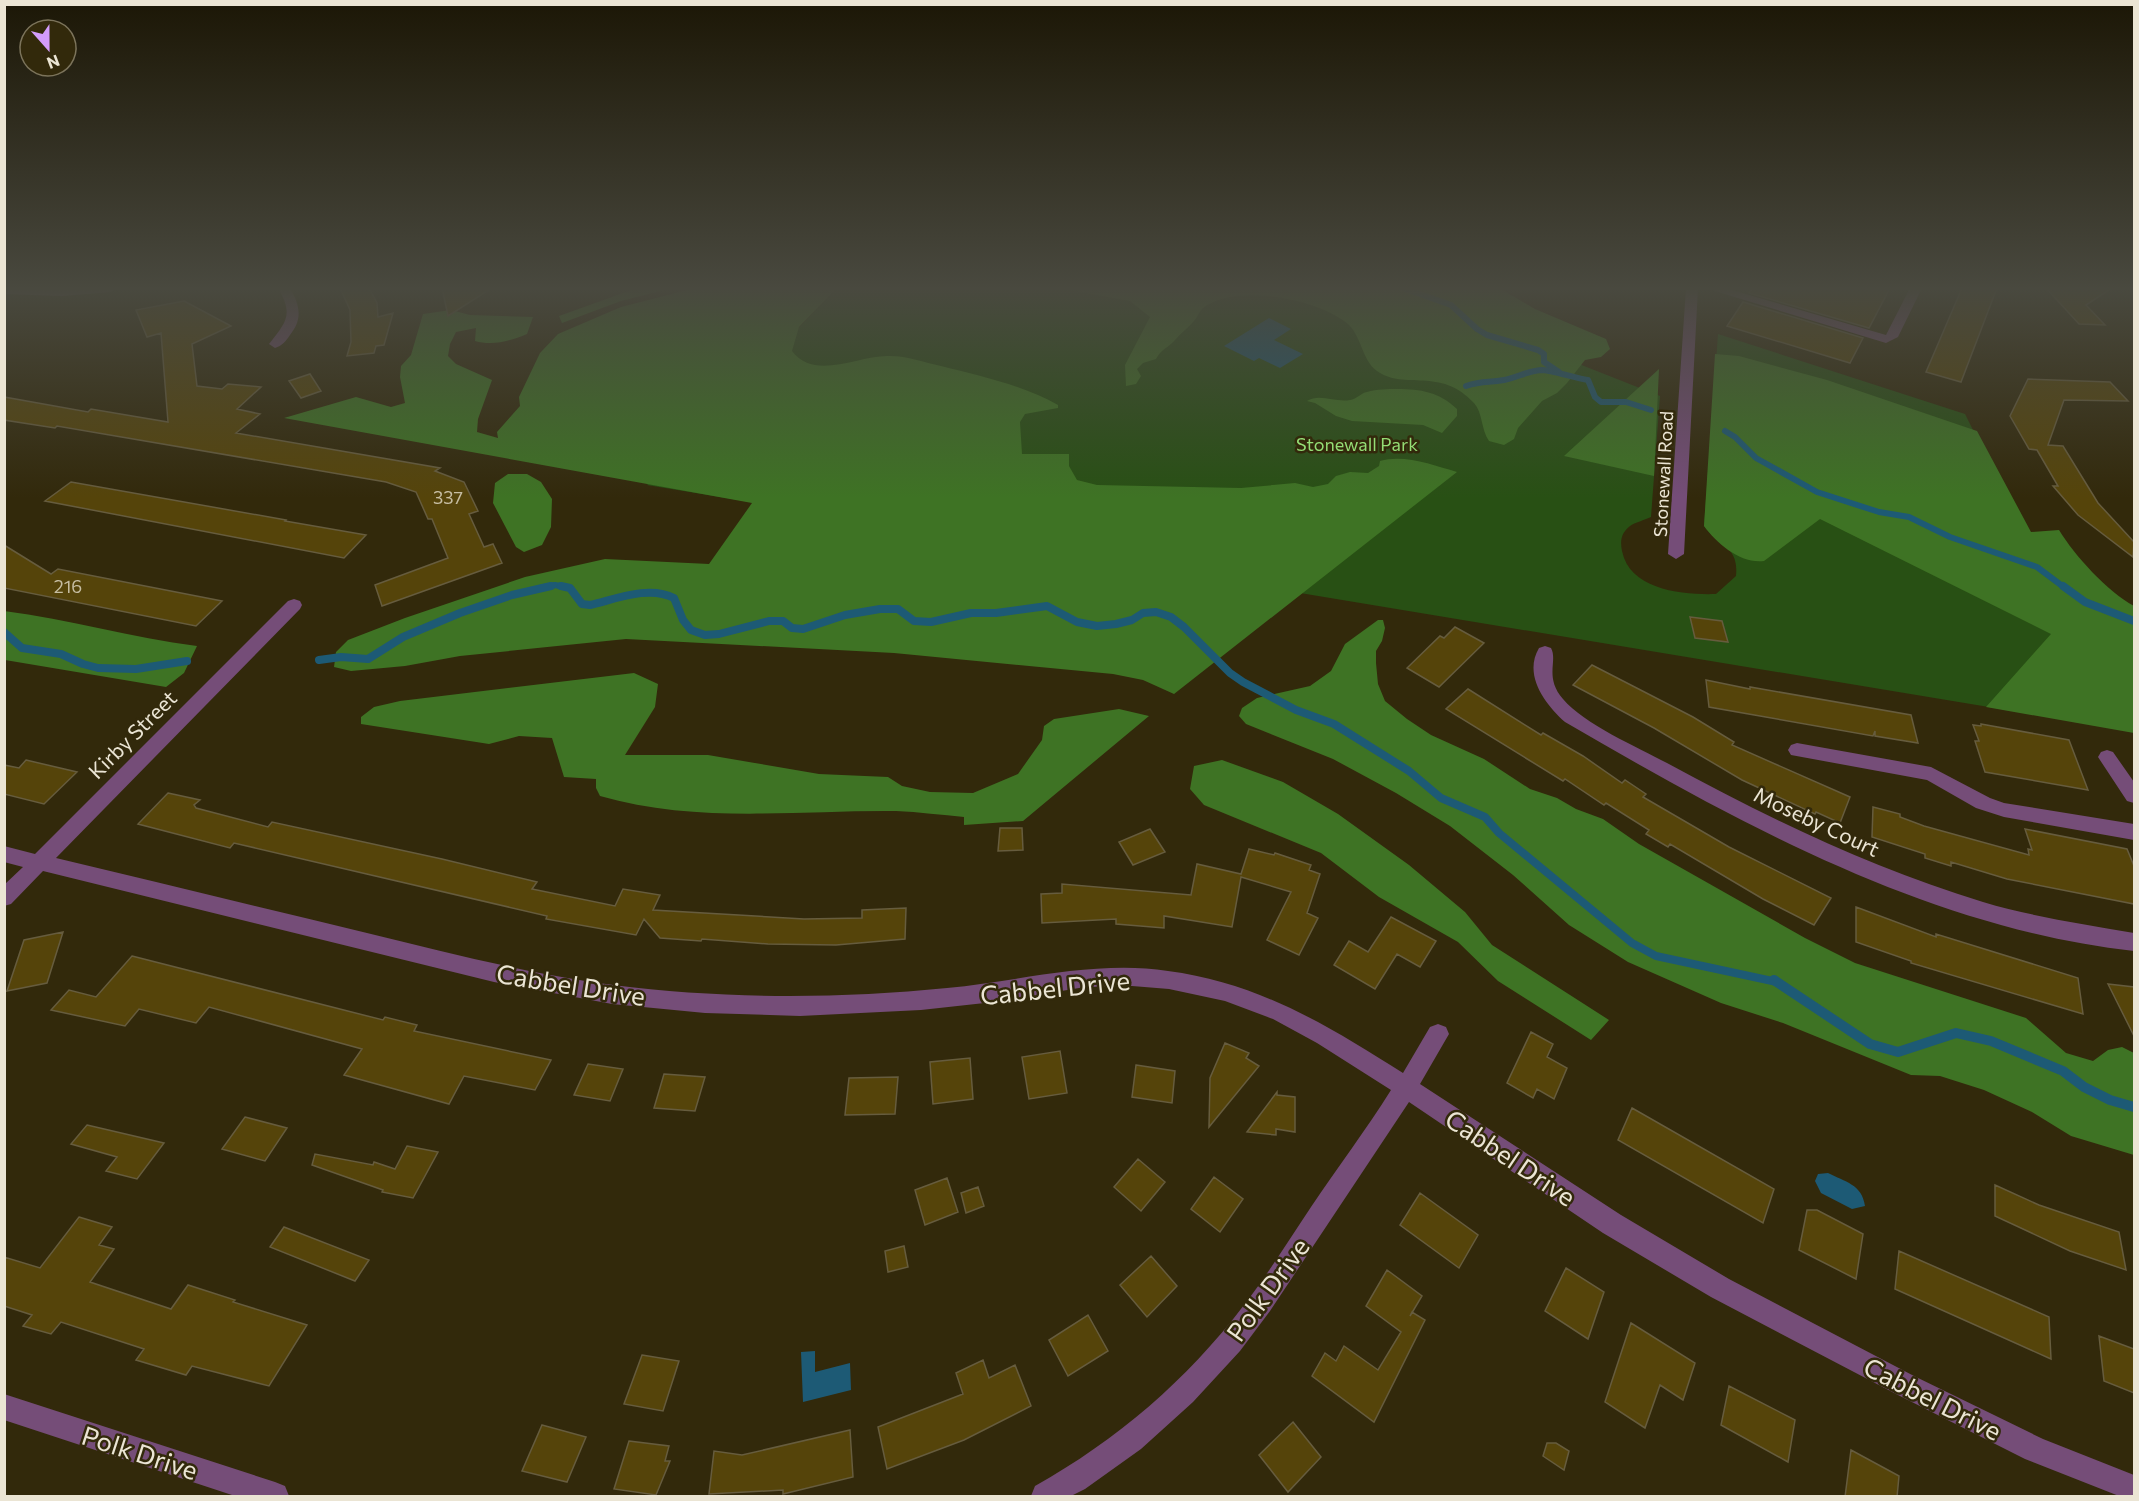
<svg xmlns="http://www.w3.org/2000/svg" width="2139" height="1501" font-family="Commissioner,sans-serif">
  <rect width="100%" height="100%" fill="#32290b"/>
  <!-- green -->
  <path fill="#285014" d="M837,288H1393L1407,296L1660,396L1651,517C1645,520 1636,522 1630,526C1621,533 1620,541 1622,551C1630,591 1685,595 1716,594L1736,576C1739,546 1720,548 1704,526L1718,334L1965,414L2023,530L2134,731L647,485Z"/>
  <!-- forest -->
  <path fill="#3e7324" d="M637,288H672L621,301L562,323L559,316Z
    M695,288H837L799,327L792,351C814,381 857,356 887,356C905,355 923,362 941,366C981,376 1022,385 1058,405V408L1025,414L1020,422L1022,454H1069V466L1077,480L1097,485L1241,488L1295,483L1313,487L1328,484L1336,476L1350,472L1368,473L1379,466L1380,461C1404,454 1433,465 1457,472L1174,694L1143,680L1113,674L894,653L626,639L460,656L405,666L351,671L334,667L336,652L348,640L405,618L525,577L605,559L709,564L752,503L284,418L356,397L391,407L405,403L400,377L401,366L411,355L423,314L451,310L470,315L533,317L527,334C510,341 493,346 475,341L476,328L456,332L450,344L448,356L456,364L492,380L478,419L477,432L498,438L497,432L520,406L519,397L540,353L558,334L621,307Z
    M1058,288H1499L1535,309L1606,339L1610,349L1601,357L1585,360L1567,383L1557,393L1542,401L1518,428L1514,439L1504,445L1489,441C1481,430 1483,413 1474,403C1440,366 1405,391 1377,371C1362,360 1362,338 1349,325C1320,299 1234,282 1202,309C1199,312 1197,318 1194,321C1188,328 1181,333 1175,340C1168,348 1161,349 1156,359L1143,363L1137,369L1141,376L1136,384L1126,386L1125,365L1150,317L1130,301Z
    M1715,354L1739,356L1827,380L1977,431L2031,532L2059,530C2075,556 2107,591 2134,606V733L1986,707L2051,634L1820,519L1764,561C1741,564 1717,544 1704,526Z
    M1659,369L1654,476L1564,456Z
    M1397,389C1421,389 1439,392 1457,409V416L1442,433L1423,425L1352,421L1336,416L1315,403L1307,401C1320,393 1336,403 1350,400C1357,399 1361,393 1367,392C1377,389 1388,389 1397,389Z
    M508,474H527L541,482L552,499L551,527L542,545L524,552L516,547L493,503L495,483Z
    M4,611C69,619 132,638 197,646L184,673L166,687L5,660Z
    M1378,620H1383L1385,628L1382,641L1376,651V663L1378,684L1385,701L1407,719L1431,735L1484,759L1530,789L1557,798L1576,809L1603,819L1639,844L1805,938L1855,963L2026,1018L2066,1053L2093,1061L2108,1050L2122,1047L2134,1053V1155L2071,1136L2032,1112L1984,1090L1940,1076L1911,1075L1783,1023L1721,1003L1628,962L1569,925L1513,875L1450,826L1396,793L1333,759L1246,724L1239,716L1242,708L1257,698L1310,686L1331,671L1345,644Z
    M634,673L658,684L655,707L625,755H708L819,774L888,777L902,786L930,792L973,793L1018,774L1042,740L1044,726L1054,719L1119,709L1149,716L1023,821L964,825V817C942,815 919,812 896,811C797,810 696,824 600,796L596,788V779L564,777L552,738L519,736L489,744L361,724V717L374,707L400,701Z
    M1222,760L1283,782L1338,814L1409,865L1465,912L1492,945L1609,1020L1591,1040L1498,981L1458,942L1379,897L1321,853L1204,805L1190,789L1194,766Z"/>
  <!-- water -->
  <path fill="#1d5a75" d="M1269,318L1291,329L1274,340L1303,354L1280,368L1259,358L1254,361L1224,346Z
    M1828,1173C1845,1182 1862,1184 1865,1206L1852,1209L1821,1193L1815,1181L1818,1174Z
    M815,1351V1372L850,1363L851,1390L803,1402L801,1352Z"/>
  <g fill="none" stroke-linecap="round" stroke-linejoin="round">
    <!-- stream-far2 -->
    <path stroke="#1d5a75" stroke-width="6" d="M1403,288L1451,305L1477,329L1487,335L1538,350L1544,354V362L1559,372
      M1466,386C1483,380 1488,383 1504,380C1516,378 1527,371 1541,370C1552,370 1574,378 1588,380L1595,397L1601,402H1626L1651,410
      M1725,431L1735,437L1756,458L1817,492L1879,512L1909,517L1950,537L2037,567L2065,588
      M540,588L555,585L569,588"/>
    <!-- stream-far1 -->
    <path stroke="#1d5a75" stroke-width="8" d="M561,586L570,588L582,604L590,605C616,599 649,585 674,598L683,620L691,630L705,635L719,634L769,621H783L792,628L803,629L845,615L880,609H898L914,621L931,622L971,613H996L1047,606L1077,622L1097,626L1116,624L1132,620L1143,613L1156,612L1171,617L1184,627L1230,673L1243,682L1296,710L1334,724L1409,771L1441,798L1485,817L1499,833L1632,943L1656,956L1777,982
      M2063,586L2085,602L2134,621
      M4,632L22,648L61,654L83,664L98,668L136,669L187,661
      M319,660L341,657L368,659L403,637L460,613L512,595L551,586"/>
    <!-- stream -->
    <path stroke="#1d5a75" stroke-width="10" d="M1774,980L1870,1044L1898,1052L1956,1033L1991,1041L2063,1071L2084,1087L2110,1100L2134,1107"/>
  </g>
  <!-- building -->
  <path fill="#55440a" stroke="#665c3e" stroke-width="1.5" d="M340,288H369L377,303L378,317L393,313L384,345L376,346L374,353L347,356L351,342L350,310Z
    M442,288H492L448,316Z
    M1752,288H1890L1869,328L1749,293Z
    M1962,288H1997L1961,382L1926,372Z
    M2046,288H2112L2086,305L2105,325L2079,324Z
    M184,301L231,326L192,344L197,386L222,389L228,384L261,387L237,409L260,414L236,433L440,468L435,471L464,482L478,511L469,514L484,547L493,544L502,563L382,606L375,585L448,558L432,519H428L416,492L386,482L57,426L55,428L4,420V397L88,412L91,409L168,422L161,333L147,337L136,310Z
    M1743,302L1863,338L1850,363L1727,326Z
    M310,374L321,391L301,398L289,381Z
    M2028,379L2110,382L2128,401L2064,400L2048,445L2063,446L2098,503L2134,542L2133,557L2078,515L2053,486H2058L2037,450L2029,449L2010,416Z
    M71,482L286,520L285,521L366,535L344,558L45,501Z
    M4,545L51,574L58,569L222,601L196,626L4,588Z
    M1690,617L1722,621L1728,642L1695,638Z
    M1455,627L1484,643L1439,687L1407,668L1440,636L1444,638Z
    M1592,665L1693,717L1734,742L1732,745L1850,797L1840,823L1816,812L1815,814L1742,780L1654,728L1573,685Z
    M1706,680L1750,689V687L1911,715L1918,743L1875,736V731L1873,736L1709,707Z
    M1468,689L1541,735L1543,733L1583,756L1622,783L1625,780L1646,794L1643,797L1729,847L1831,898L1814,925L1763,899L1670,844L1668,847L1646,834L1649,830L1606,803L1604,805L1565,779L1563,781L1446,709Z
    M1981,724L2069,740L2088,790L1985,772L1975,741H1979L1973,725L1981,726Z
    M26,760L77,772L44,804L4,794V765L19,768Z
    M168,793L200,800L194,805L196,808L268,827L272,822L442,859L537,882L532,889L615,906L623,889L660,895L653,910L804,919L862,918V910L906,908L905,939L836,945L768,944L702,939L701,941L660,938L644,919L636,935L546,919L547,916L234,843L230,848L138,824Z
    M1873,807L1900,814V817L1924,826L2029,855L2028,849L2032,850L2025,829L2127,849L2134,866V904L2007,879L1951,862V866L1925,858V854L1872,837Z
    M1000,828H1022L1023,850L998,851Z
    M1150,829L1165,852L1133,865L1119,842Z
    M1249,849L1274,855L1275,853L1311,865L1309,870L1320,874L1307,913L1318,918L1299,955L1267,940L1291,892L1241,877L1232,927L1164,916V928L1116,924V919L1042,923L1041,894L1062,893V884L1191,895L1197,864L1241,874Z
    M1856,907L1936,937V934L2078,978L2083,1014L1911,963V961L1856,942Z
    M1391,917L1436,941L1420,967L1397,954L1375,989L1334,965L1349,941L1368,952Z
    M63,932L47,983L7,991L24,940Z
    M132,956L383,1020L385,1017L417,1025L414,1031L551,1060L535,1090L464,1076L449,1104L344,1075L362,1049L209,1007L196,1023L139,1009L125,1026L51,1010L69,990L96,997Z
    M2108,984L2134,987V1036Z
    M1531,1032L1553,1044L1547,1057L1567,1068L1554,1099L1537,1089L1533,1098L1507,1083Z
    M1225,1043L1249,1053L1246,1058L1259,1066L1209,1127L1210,1078Z
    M1060,1051L1067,1093L1029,1099L1022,1057Z
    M970,1058L973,1099L933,1104L930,1062Z
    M588,1064L623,1069L610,1101L574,1095Z
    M1136,1065L1175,1071L1172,1103L1132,1097Z
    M664,1074L705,1077L695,1111L654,1108Z
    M898,1077L895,1114L845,1115L849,1078Z
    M1277,1092V1095L1295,1097V1132L1276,1129V1135L1247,1132Z
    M1632,1108L1774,1189L1763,1223L1618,1140Z
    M245,1117L287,1128L265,1161L222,1149Z
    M87,1125L164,1143L137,1179L106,1171L117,1157L71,1144Z
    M407,1146L438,1152L413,1198L382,1192L383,1190L312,1165L315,1154L373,1165L374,1162L395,1169Z
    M1138,1159L1165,1182L1141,1211L1114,1187Z
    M1214,1177L1243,1199L1220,1232L1191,1209Z
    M947,1178L958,1212L925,1225L915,1190Z
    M1995,1185L2039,1205L2119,1232L2126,1270L2070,1251L1995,1216Z
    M978,1187L984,1206L966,1213L961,1193Z
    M1420,1193L1478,1235L1459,1268L1400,1225Z
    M1807,1210H1817L1863,1234L1856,1279L1799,1250Z
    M79,1217L112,1227L99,1245L114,1249L90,1282L171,1309L188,1285L235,1300L233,1302L307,1325L269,1386L192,1366L186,1375L136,1360L144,1349L61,1322L51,1334L23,1326L32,1315L4,1306V1257L40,1268Z
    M284,1227L369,1260L355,1281L270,1247Z
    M904,1246L908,1267L888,1272L885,1251Z
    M1899,1251L2049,1317L2051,1359L1895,1289Z
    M1151,1256L1177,1286L1147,1317L1120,1285Z
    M1566,1268L1604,1292L1588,1339L1545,1311Z
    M1387,1270L1422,1296L1410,1316L1412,1312L1425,1320L1374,1422L1312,1376L1325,1353L1336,1361L1344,1346L1378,1370L1401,1332L1366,1306Z
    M1088,1315L1108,1351L1068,1376L1049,1340Z
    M1631,1323L1695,1363L1683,1400L1660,1385L1645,1428L1605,1402Z
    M2099,1336L2134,1349V1393L2104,1381Z
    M642,1355L679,1361L663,1411L624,1404Z
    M983,1360L989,1378L1015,1365L1031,1406L964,1440L887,1469L878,1427L963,1394L956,1373Z
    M1729,1386L1795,1420L1788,1462L1721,1425Z
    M1293,1422L1321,1457L1288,1492L1259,1455Z
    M542,1425L586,1437L567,1482L522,1471Z
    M850,1430L853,1477L783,1494V1490L709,1494L714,1451L742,1455Z
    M629,1441L669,1446L665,1461H670L656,1495L614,1489Z
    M1547,1443H1556L1569,1451L1564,1470L1543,1456Z
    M1851,1450L1899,1476L1897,1497H1845Z"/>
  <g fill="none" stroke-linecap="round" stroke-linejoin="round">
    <!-- minor -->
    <path fill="#754d78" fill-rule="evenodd" d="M4,288H117L111,292L62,296L4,294Z
      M278,288H290C300,305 303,319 290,335C286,341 282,346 275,348L269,344C286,322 294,315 278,288Z
      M1686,288H1698L1684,554L1676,559L1668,554Z
      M1705,288H1725L1886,335L1910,288H1922L1898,337L1886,343Z
      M294,599L300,601L302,605L300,609L56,858C160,883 263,908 367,933C449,953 530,974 613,985C723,999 836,999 947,988C1020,981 1095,960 1168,971C1259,983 1327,1025 1403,1073L1430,1027L1438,1024L1446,1027L1449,1034L1420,1084L1621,1215L1729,1279L1914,1376L2043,1439L2134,1475V1496H2119L2025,1459L1896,1394L1711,1297L1603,1233L1409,1102L1270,1311L1240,1351L1193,1402L1141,1449L1085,1489L1071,1496H1031L1035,1486C1117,1440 1187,1380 1244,1305C1268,1274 1289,1240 1311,1207C1337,1168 1366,1130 1391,1090L1317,1043L1273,1019L1225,1001L1169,989L1132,986L1085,987L1003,1001L921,1010L800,1016L705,1013L612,1004L494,982L43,871L11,904L4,906V885L23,867L4,862V846L35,854L288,601Z
      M1545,646L1551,648C1558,661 1544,677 1563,699C1584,724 1637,747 1667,763C1768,818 1872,868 1983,902C2033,917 2084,924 2134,933V951C1929,928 1740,824 1565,722C1545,704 1523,675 1539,648Z
      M1797,743L1931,767L1990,798L2004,803L2134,824V840L2004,817L1976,808L1927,780L1791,755L1788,750L1791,745Z
      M2107,750L2113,752L2134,782V803L2127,801L2098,757L2101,752Z
      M4,1394L275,1482L285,1486L289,1496H235L4,1420Z"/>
  </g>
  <!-- sky -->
  <linearGradient id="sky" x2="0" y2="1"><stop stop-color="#1c1706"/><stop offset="0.58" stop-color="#49493f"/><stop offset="1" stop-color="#49493f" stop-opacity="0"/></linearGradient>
  <rect width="2139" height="498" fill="url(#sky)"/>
  <g text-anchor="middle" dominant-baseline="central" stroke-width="5" stroke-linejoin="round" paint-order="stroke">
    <!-- far-park labels -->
    <g font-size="18" fill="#94dd75" stroke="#32290b">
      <text x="1357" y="444">Stonewall Park</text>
    </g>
    <!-- far-street labels -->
    <g font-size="18" fill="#ebe5d4" stroke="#32290b">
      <text transform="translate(1663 474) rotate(-87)">Stonewall Road</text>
    </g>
    <!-- number labels -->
    <g font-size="18" fill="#c6bda2">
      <text x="448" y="497">337</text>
      <text x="68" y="586">216</text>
    </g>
    <!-- street labels -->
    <g font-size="21" fill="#ebe5d4" stroke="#32290b">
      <text transform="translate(132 734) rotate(-45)">Kirby Street</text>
      <text transform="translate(1817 821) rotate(25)">Moseby Court</text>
    </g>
    <!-- near-street labels -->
    <g font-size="26" fill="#ebe5d4" stroke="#32290b">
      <text transform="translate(571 984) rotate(9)">Cabbel Drive</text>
      <text transform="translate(1055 987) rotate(-6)">Cabbel Drive</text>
      <text transform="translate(1511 1157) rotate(34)">Cabbel Drive</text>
      <text transform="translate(1267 1289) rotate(-54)">Polk Drive</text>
      <text transform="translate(1933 1398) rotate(27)">Cabbel Drive</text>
      <text transform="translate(140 1452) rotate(18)">Polk Drive</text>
    </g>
  </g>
  <!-- border -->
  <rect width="2139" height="1501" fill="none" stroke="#ebe5d4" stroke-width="12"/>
  <!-- north arrow -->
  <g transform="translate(48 48) rotate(159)"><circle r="28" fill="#32290b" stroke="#7c745b" stroke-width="1.5"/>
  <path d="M0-4.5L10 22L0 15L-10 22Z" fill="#d39cfc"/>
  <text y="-9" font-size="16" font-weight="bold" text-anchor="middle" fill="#ebe5d4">N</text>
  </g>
</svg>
